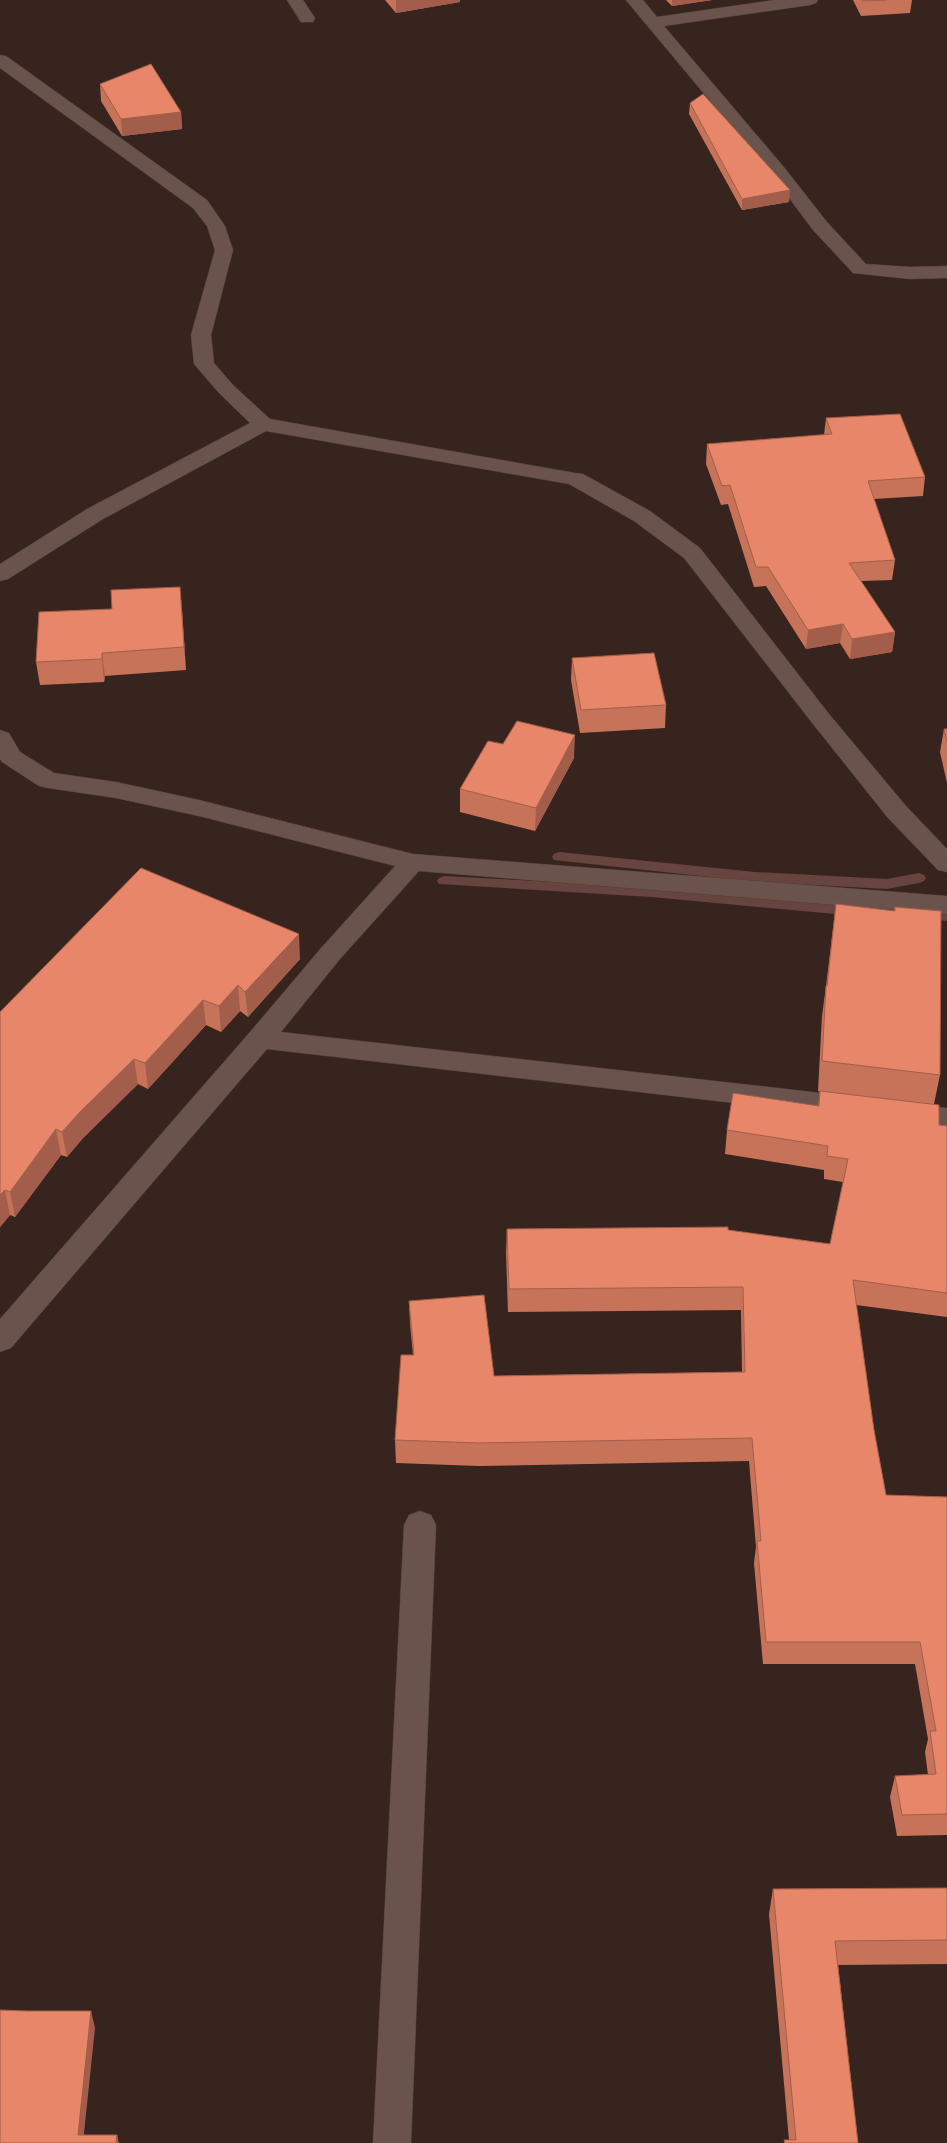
<svg xmlns="http://www.w3.org/2000/svg" width="947" height="2143" font-family="Rubik,sans-serif">
  <rect width="100%" height="100%" fill="#38241e"/>
  <g fill="none" stroke-linecap="round" stroke-linejoin="round">
    <!-- stream -->
    <path fill="#674440" fill-rule="evenodd" d="M559,852L755,872L887,879L919,873L924,875L926,878L924,881L919,883L887,889L755,882L554,860L552,857L554,854Z
      M444,876L651,887L856,906L861,908L863,911L861,914L856,916L651,897L439,884L437,881L439,878Z
      M921,909L947,911V921L916,917L914,914L916,911Z"/>
    <!-- street casing -->
    <g stroke="#4f3f3a" stroke-width="1">
      <path id="street" d="M287,0H303L315,18L313,22H301Z
        M626,0H643L657,17L775,0H818L816,3L810,5L664,26L783,166L827,222L866,264L910,267L947,266V278L910,279L853,273L813,230L771,174Z
        M0,55L6,56L207,200L225,226L233,250L211,335L214,363L233,385L270,419L575,473L583,474L650,511L700,548L829,714L906,806L947,849V872L938,870L888,818L813,724L684,558L634,521L569,484L266,431L103,519L8,579L0,581V564L87,509L250,423L219,393L194,364L191,335L215,250L207,226L193,208L0,68Z
        M0,730L9,733L20,752L54,773L116,782L199,800L413,854L947,896V914L419,871L340,959L281,1032L856,1097L866,1100L870,1107L866,1114L856,1117L267,1049L11,1348L0,1352V1319L250,1032L322,947L395,866L199,816L116,798L48,788L39,786L2,762L0,759Z
        M901,1103L947,1108V1128L901,1123L891,1120L887,1113L891,1106Z
        M420,1511L431,1515L436,1525L411,2143H373L404,1525L409,1515Z"/>
    </g>
    <!-- street -->
    <use href="#street" fill="#69534c" fill-rule="evenodd"/>
  </g>
  <!-- wall -->
  <path fill="#c7735a" d="M385,0H460V2L396,13Z
    M666,0H712L672,6Z
    M853,0H912L910,13L861,16Z
    M100,84L181,112L182,129L122,136L101,101Z
    M690,103L789,202L742,210L689,114Z
    M826,418L925,477L923,496L874,499L895,560L892,580L861,581L895,632L892,652L850,659L840,643L806,649L766,586L754,587L728,504L721,505L706,464L707,444L824,435Z
    M182,610L186,670L105,676L104,682L40,685L36,662Z
    M572,658L666,705L665,728L580,733L571,680Z
    M944,729H947V783L940,752Z
    M503,744L574,758L535,831L460,812V789Z
    M836,904L894,911L895,907L940,1075L934,1104L939,1125L947,1126V1317L856,1305L874,1430L886,1495L947,1497V1835L897,1836L890,1797L895,1776L928,1775L925,1752L928,1739L915,1664H763L754,1563L756,1547L749,1461L479,1466L396,1463L395,1440L413,1355L410,1324L409,1301L494,1376L742,1372L741,1310L508,1312L506,1252L507,1229L728,1230L830,1244L843,1182L824,1179V1170L725,1154L727,1130L818,1106L820,1092L818,1091L822,1016L826,986Z
    M300,959L248,1017L240,1011L221,1032L206,1025L148,1089L138,1084L83,1138L67,1157L61,1155L15,1217L10,1215L0,1227V1012Z
    M947,1888V1964L838,1965L858,2143H784V2140H789L769,1914L773,1889Z"/>
  <!-- shaded-wall -->
  <path fill="#a25e4a" d="M396,0H460V2L396,13Z
    M672,0H712L672,6Z
    M181,112L182,129L122,136L121,119Z
    M790,190L789,202L742,210V199Z
    M180,587L182,610L186,670L184,647Z
    M843,624L840,643L806,649L808,630Z
    M895,632L892,652L850,659L852,639Z
    M102,653L105,676L104,682L102,659Z
    M575,735L574,758L535,831L536,808Z
    M299,934L300,959L248,1017L245,992Z
    M238,985L240,1011L221,1032L219,1006Z
    M203,1000L206,1025L148,1089L145,1063Z
    M134,1059L138,1084L83,1138L67,1157L62,1132L79,1113Z
    M56,1129L61,1155L15,1217L10,1192Z
    M5,1190L10,1215L0,1227V1195Z
    M91,2011L95,2028L83,2143L78,2135Z
    M117,2135L119,2143H116Z"/>
  <!-- building -->
  <path fill="#e78669" stroke="#a25e4a" d="M862,0H887L862,1Z
    M151,64L181,112L121,119L100,84Z
    M703,94L790,190L742,199L690,103Z
    M900,414L925,477L868,481L895,560L849,563L895,632L852,639L843,624L808,630L768,567H756L730,485L722,486L707,444L832,434L826,418Z
    M180,587L184,647L102,653V659L36,662L39,612L112,609L111,590Z
    M654,653L666,705L581,710L572,658Z
    M517,721L575,735L536,808L460,789L488,741L503,744Z
    M944,729H947V742Z
    M141,868L299,934L245,992L238,985L219,1006L203,1000L145,1063L134,1059L79,1113L62,1132L56,1129L10,1192L5,1190L0,1195V1012Z
    M836,904L895,911V907L941,911L940,1075L822,1061L826,986H827Z
    M820,1091L939,1105V1125L947,1126V1293L853,1280L874,1430L886,1495L947,1497V1814L902,1815L895,1776L936,1774L930,1731H936L920,1642H766L757,1541H761L752,1438L479,1443L395,1440L401,1355H414L409,1301L484,1295L494,1376L745,1372L743,1287L509,1289L507,1229L728,1227V1230L830,1244L848,1159L827,1156L828,1146L727,1130L733,1093L819,1106Z
    M947,1888V1940L835,1941L858,2143H785L784,2140H796L773,1889Z
    M0,2010L27,2011H91L78,2135H117L116,2143H0Z"/>
</svg>
